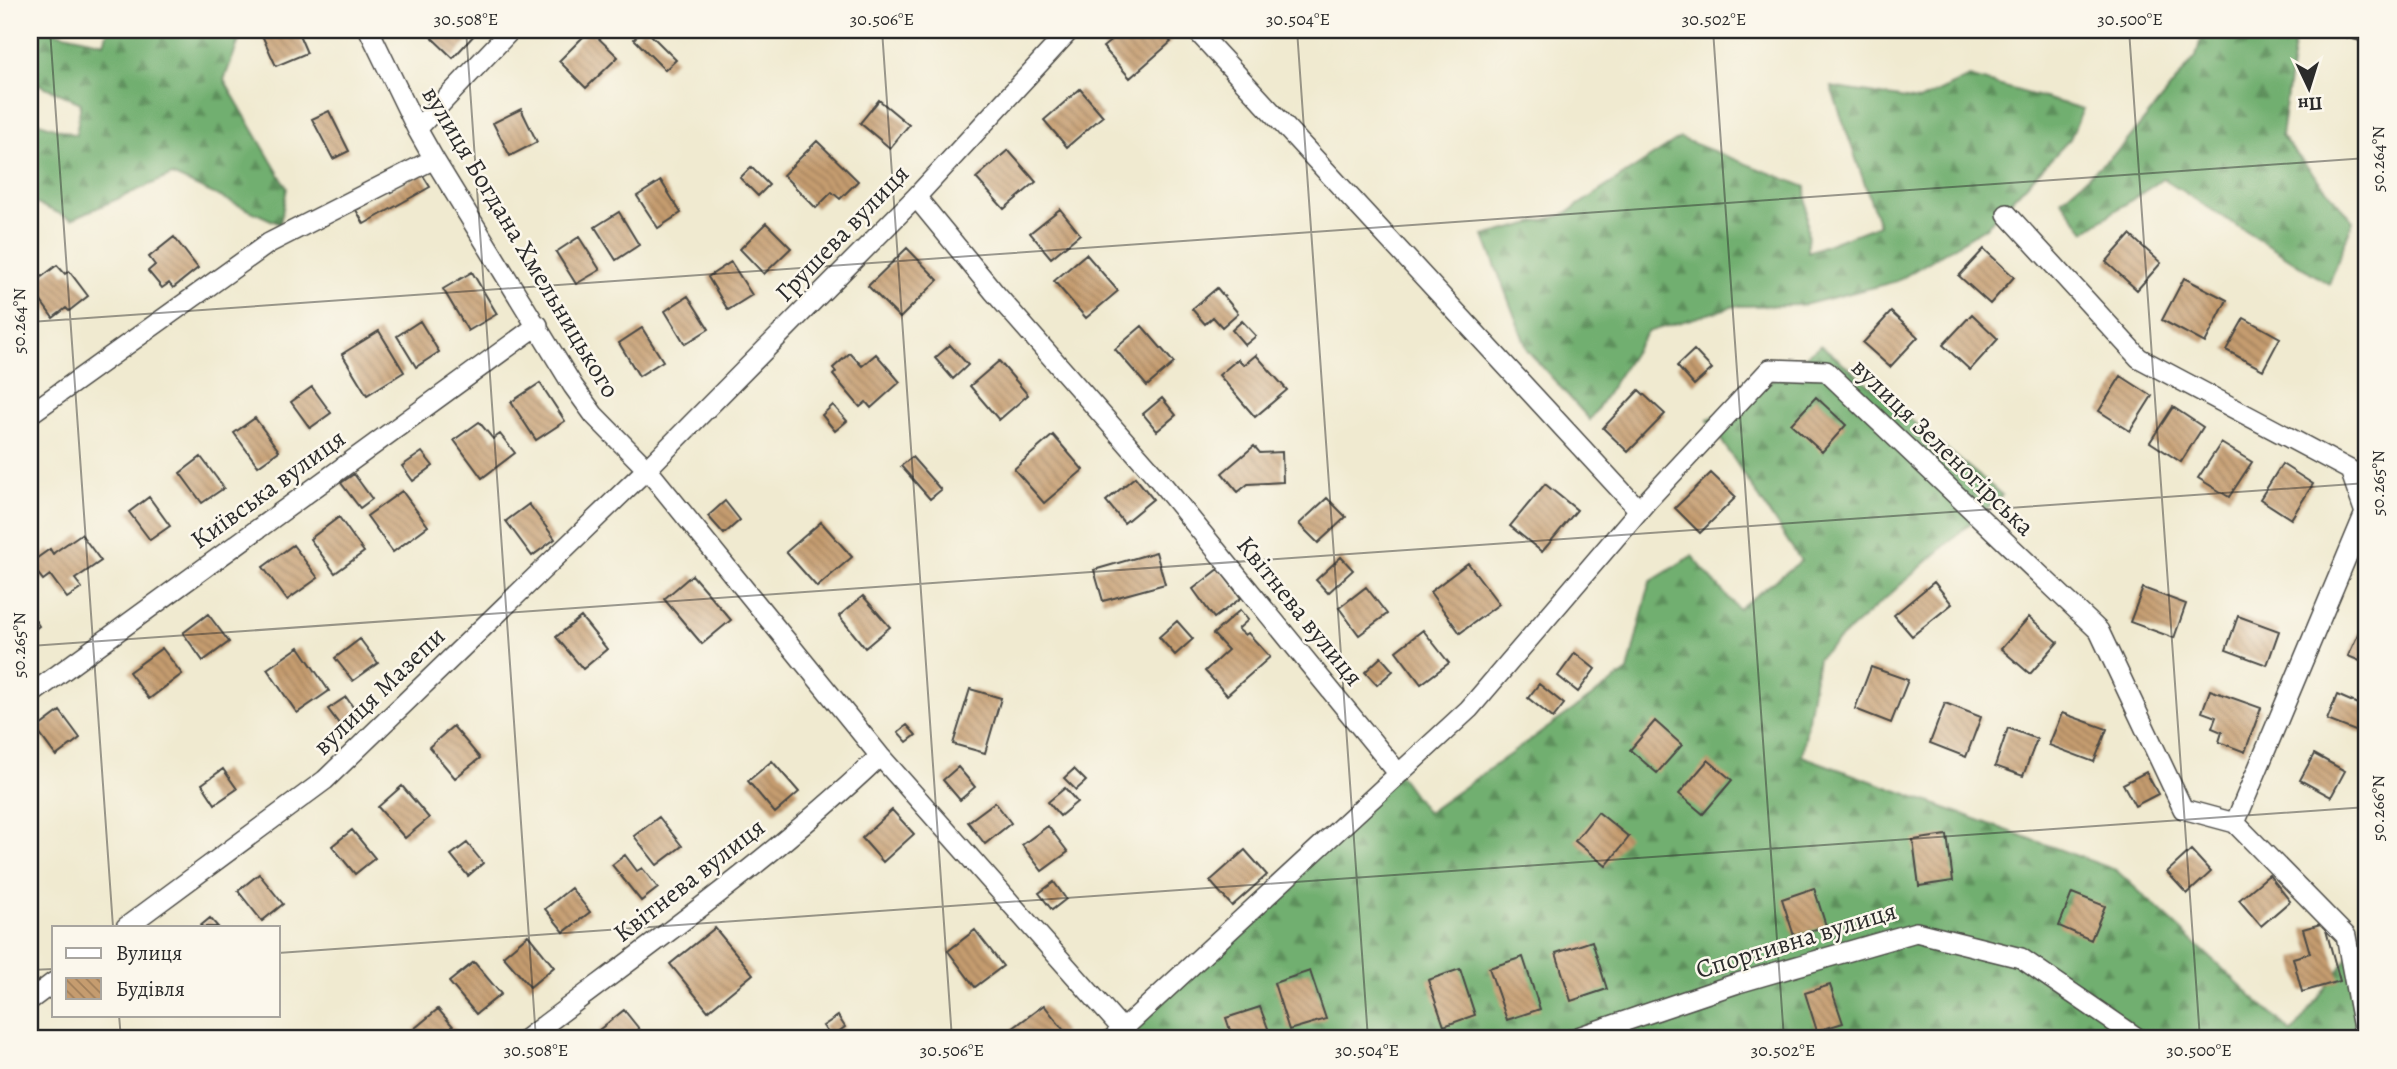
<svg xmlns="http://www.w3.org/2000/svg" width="2397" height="1069" font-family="Alegreya,serif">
  <defs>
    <pattern id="forest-firs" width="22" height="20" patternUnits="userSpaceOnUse" patternTransform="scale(1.75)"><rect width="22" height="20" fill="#71af70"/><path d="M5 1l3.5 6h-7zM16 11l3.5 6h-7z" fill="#5d8f5c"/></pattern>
    <pattern id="building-back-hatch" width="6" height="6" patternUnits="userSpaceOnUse" patternTransform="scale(1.75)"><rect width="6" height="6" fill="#c59c6f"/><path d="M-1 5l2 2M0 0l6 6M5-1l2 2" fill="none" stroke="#a07f5b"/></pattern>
  </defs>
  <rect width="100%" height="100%" fill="#fbf7ec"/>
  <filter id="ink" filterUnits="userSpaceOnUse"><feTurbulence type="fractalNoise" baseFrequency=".0143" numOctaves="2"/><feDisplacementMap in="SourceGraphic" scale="14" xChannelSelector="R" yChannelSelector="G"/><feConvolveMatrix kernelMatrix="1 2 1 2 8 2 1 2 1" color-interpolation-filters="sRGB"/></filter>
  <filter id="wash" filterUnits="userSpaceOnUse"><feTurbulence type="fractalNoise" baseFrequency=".00686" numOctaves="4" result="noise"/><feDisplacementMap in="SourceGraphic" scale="28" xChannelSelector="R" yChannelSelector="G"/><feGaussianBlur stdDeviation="1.57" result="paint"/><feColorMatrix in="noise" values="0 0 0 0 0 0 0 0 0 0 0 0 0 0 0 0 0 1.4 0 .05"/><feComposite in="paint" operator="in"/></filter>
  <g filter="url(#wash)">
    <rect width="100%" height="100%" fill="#f0ead0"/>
    <!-- forest -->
    <path fill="url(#forest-firs)" stroke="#4e6d4e" stroke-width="2" d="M30,30H47L104,43L108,30H236L240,38L224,80L287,188L280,224L172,175L72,219L30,201V120L76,135L81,103L30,80Z
      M2203,30H2296L2281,136L2353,221L2329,284L2163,179L2085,231L2061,200L2124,145L2196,57Z
      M1969,77L2083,109L2070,139L1986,227L1897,281L1804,305L1735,306L1647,332L1590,420L1528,351L1484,236L1563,215L1680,138L1806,187L1808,252L1879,225L1831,87L1919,101Z
      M1821,345L2002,495L1818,658L1802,756L2116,870L2292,1033L2367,932V1039H1113L1398,773L1427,813L1628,671L1650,582L1692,556L1738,609L1801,561L1708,420L1765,385Z"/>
    <g id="blocks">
      <!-- building -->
      <path fill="url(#building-back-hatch)" d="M297,30L307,53L276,66L260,31Z
        M434,30H475L477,32L453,58L429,35Z
        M590,30L618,57L586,88L559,61Z
        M642,30H646L676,60L665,70L634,39Z
        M1124,30H1161L1171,42L1130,78L1103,47Z
        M2320,30H2363L2360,41Z
        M1080,89L1103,116L1067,147L1044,120Z
        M879,100L909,125L890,148L860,123Z
        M521,109L537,142L510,156L493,123Z
        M329,111L349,151L333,159L312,119Z
        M817,141L858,181L840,199L832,192L816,208L783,175Z
        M1008,150L1036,182L1004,209L976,178Z
        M751,167L769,185L758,196L740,178Z
        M422,174L430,187L364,224L356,210Z
        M661,181L681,213L658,228L637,196Z
        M1060,209L1080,234L1051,258L1030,233Z
        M619,212L639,245L616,260L595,227Z
        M766,223L791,248L764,274L740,249Z
        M2130,235L2161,263L2137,290L2106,262Z
        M174,237L198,268L173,288L169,283L162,288L148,271L155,265L149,257Z
        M579,237L600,270L576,284L556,252Z
        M907,248L938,280L900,318L868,286Z
        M1984,249L2014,277L1990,304L1959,276Z
        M1086,254L1118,291L1086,318L1054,281Z
        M731,262L752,295L728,310L708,277Z
        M57,265L65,274L69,271L88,296L69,311L66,308L53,318L30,286Z
        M472,272L497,314L468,331L443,289Z
        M2184,278L2227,300L2205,343L2162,320Z
        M1217,288L1238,313L1222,327L1213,317L1205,324L1192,309Z
        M688,296L709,329L685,344L665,311Z
        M1891,312L1918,337L1890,367L1863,343Z
        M1972,314L1998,339L1970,370L1943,345Z
        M2244,318L2280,338L2263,370L2226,350Z
        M420,321L439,352L416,367L397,336Z
        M1242,321L1256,336L1245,345L1232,330Z
        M1142,326L1174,363L1147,386L1115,349Z
        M642,328L663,361L639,376L619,343Z
        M379,331L404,372L367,395L342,354Z
        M950,345L968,365L953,379L935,358Z
        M1694,350L1712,369L1694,385L1677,366Z
        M850,353L862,366L876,354L900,382L871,408L866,402L860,407L833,375L836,372L833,368Z
        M1256,355L1287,390L1255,417L1219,375L1238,359L1244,365Z
        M999,361L1028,395L999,420L970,386Z
        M2121,376L2152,396L2130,431L2099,411Z
        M540,383L565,421L536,440L511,402Z
        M312,387L331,413L310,428L291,402Z
        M1639,390L1665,414L1628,452L1603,428Z
        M1816,397L1846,425L1822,452L1791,424Z
        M1162,398L1176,415L1157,431L1143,414Z
        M833,405L847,421L835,431L822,415Z
        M2173,407L2203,427L2181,462L2150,442Z
        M255,418L279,451L258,466L234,433Z
        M479,422L493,439L500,434L515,453L482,478L454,440Z
        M1053,435L1083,470L1044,503L1014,469Z
        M2221,443L2252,462L2229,497L2198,478Z
        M1254,446L1260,453L1282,452L1283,482L1248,484L1238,492L1222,473Z
        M422,452L433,466L413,481L402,466Z
        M201,457L224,488L202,503L180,473Z
        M912,457L941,490L930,499L901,466Z
        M2282,464L2313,484L2291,519L2260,499Z
        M1711,473L1736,497L1700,533L1675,508Z
        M354,474L372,499L360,508L341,483Z
        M1135,477L1153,499L1124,523L1106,501Z
        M1545,484L1577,510L1542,552L1510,526Z
        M402,491L428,526L393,552L367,516Z
        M149,497L170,526L150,540L129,512Z
        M1327,498L1346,517L1318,543L1299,524Z
        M725,501L740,520L724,534L708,516Z
        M529,504L555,539L532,556L506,521Z
        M339,517L364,552L335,573L310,539Z
        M821,522L852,557L817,587L786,552Z
        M81,534L101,561L75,579L82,588L67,598L50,575L43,580L30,563L50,549L53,554L55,552Z
        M293,545L318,578L287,600L263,567Z
        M1156,552L1165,584L1103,601L1094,570Z
        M1341,557L1353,570L1328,593L1316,580Z
        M1468,563L1499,604L1460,633L1430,592Z
        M1219,569L1241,598L1214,618L1193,589Z
        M692,575L731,620L702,644L664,599Z
        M1934,582L1952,604L1912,636L1894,615Z
        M1366,587L1387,614L1359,635L1339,608Z
        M2143,588L2186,604L2174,638L2130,622Z
        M863,596L890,627L865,648L839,616Z
        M1240,610L1248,620L1238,629L1245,635L1248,633L1270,657L1227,695L1205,671L1228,650L1213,634Z
        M30,612L39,626L30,633Z
        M208,614L229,642L203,661L183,633Z
        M2238,616L2279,631L2267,665L2226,650Z
        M581,617L607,649L583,669L556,637Z
        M2029,617L2058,642L2030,674L2001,649Z
        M1177,621L1193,639L1175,655L1159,637Z
        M1423,630L1449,663L1421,684L1396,651Z
        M2359,632L2367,635V664L2348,656Z
        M360,639L378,663L353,681L335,658Z
        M299,647L329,691L297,713L267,669Z
        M162,648L182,674L149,699L129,672Z
        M1575,653L1595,669L1578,692L1558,676Z
        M1381,657L1393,671L1377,685L1365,672Z
        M1871,667L1908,680L1891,723L1855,709Z
        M1539,684L1564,704L1553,718L1528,698Z
        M970,689L1001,698L985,753L953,744Z
        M2210,690L2261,708L2245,752L2219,742L2222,732L2212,728L2216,717L2202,712Z
        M2337,695L2367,708V723L2363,734L2327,720Z
        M346,697L357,713L340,725L328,709Z
        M1945,703L1981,717L1966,757L1930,743Z
        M60,711L80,738L56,756L36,729Z
        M2062,713L2107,729L2094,762L2049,745Z
        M1655,721L1682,745L1657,773L1630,750Z
        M907,725L916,735L907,742L898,732Z
        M453,726L480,758L455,778L429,747Z
        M2008,728L2037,739L2023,776L1995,766Z
        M2314,754L2345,771L2331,797L2300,780Z
        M1708,760L1732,780L1703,814L1679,794Z
        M772,761L799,792L775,813L748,781Z
        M958,767L975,787L960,800L943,780Z
        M223,769L237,789L215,804L202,784Z
        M1074,769L1086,781L1076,790L1064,778Z
        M2146,772L2158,794L2135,806L2123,784Z
        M402,786L429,818L405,838L378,807Z
        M1065,788L1077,802L1060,816L1048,802Z
        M995,802L1011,823L985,844L968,822Z
        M892,810L914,834L883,862L862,838Z
        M1598,812L1629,837L1606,866L1575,841Z
        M659,817L682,846L657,865L634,836Z
        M1048,826L1068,852L1042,871L1022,845Z
        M352,830L375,858L355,874L332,846Z
        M1947,835L1953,881L1919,886L1913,840Z
        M467,843L483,863L468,876L451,855Z
        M1245,850L1267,875L1232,906L1210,881Z
        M2191,850L2211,872L2187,894L2167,872Z
        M625,855L637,871L642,868L658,888L641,901L612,865Z
        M259,874L283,904L262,921L238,891Z
        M2269,875L2290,901L2261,926L2239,900Z
        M1054,882L1066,899L1052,910L1039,893Z
        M571,888L590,912L564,932L545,909Z
        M1814,888L1826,926L1794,936L1782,899Z
        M2072,893L2105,906L2091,940L2059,926Z
        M210,918L218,927H199Z
        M2324,923L2340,981L2302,992L2293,958L2310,953L2303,929Z
        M715,928L753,974L708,1011L670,964Z
        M975,930L1003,966L975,987L948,951Z
        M528,935L554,967L530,987L503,956Z
        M1592,941L1607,989L1571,1001L1556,953Z
        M1523,957L1540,1009L1507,1020L1489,968Z
        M474,962L501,994L476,1014L449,982Z
        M1460,969L1475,1015L1444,1026L1428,980Z
        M1310,971L1326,1019L1289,1030L1274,983Z
        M1830,985L1843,1023L1817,1031L1805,993Z
        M1044,1005L1065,1032L1055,1039H1002L1001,1037Z
        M1260,1007L1272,1039H1233L1226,1018Z
        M438,1009L464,1039H422L414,1029Z
        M624,1010L640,1030L628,1039H606L599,1030Z
        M838,1016L845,1027L831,1037L823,1026Z"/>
    </g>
  </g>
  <g filter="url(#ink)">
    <use href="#blocks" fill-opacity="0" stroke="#494844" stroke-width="2"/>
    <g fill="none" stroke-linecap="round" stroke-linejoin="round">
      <!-- minor casing -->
      <g stroke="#494844" stroke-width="22">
        <path id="minor" d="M369,30L417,129L434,159L573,386L594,415L647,469L880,756L1123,1030
          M1196,30L1639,510
          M417,129L511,30
          M916,197L994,292L1154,474L1398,773
          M2007,214L2139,358L2350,470L2365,513L2235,823L2346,936L2365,1039
          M30,414L269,243L434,159
          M30,695L538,325
          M126,927L325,780L647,469L916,197L1070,30
          M30,1000L54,982
          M526,1039C646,948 771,860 880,756
          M1112,1039L1469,709L1647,501L1770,369L1826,371L2099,631L2183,809L2235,823
          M1572,1039L1738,983L1916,932L2021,958L2139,1039"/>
      </g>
      <!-- minor -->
      <use href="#minor" stroke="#fff" stroke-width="19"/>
    </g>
  </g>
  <!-- ticks -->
  <path fill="none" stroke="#2b2b2b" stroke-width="2" stroke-opacity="0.45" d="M50,30L113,927M466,30L536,1039M882,30L952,1039M1297,30L1368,1039M1713,30L1784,1039M2129,30L2200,1039M30,322L2367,158M30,646L2367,483M278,953L2367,807M30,970L54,969M119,1015L121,1039"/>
  <g text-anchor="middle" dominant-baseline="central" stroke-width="5" stroke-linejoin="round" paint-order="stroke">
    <!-- street labels -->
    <g font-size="26" fill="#2b2b2b" stroke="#fbf7ec">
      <text transform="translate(842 233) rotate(-46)">Грушева вулиця</text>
      <text transform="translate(521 242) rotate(59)">вулиця Богдана Хмельницького</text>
      <text transform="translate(1943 447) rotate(44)">вулиця Зеленогірська</text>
      <text transform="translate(268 489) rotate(-36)">Київська вулиця</text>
      <text transform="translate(1300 611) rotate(51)">Квітнева вулиця</text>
      <text transform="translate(379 691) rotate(-44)">вулиця Мазепи</text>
      <text transform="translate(689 880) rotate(-38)">Квітнева вулиця</text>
      <text transform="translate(1796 940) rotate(-17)">Спортивна вулиця</text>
    </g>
  </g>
  <!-- margin -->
  <rect width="2397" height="1069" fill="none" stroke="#fbf7ec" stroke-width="77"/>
  <!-- legend -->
  <rect x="52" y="926" width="228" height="91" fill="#fbf7ec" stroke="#a8a59f" stroke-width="2"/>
  <rect x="66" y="948" width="35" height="10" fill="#ffffff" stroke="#a8a59f" stroke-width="2"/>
  <text x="116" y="960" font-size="21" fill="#2b2b2b">Вулиця</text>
  <rect x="66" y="978" width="35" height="21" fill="url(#building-back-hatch)" stroke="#a8a59f" stroke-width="2"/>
  <text x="116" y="996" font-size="21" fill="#2b2b2b">Будівля</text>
  <!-- north arrow -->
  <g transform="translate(2309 88) rotate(176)" stroke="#fbf7ec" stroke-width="5" paint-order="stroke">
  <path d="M0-5L12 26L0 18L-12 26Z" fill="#2b2b2b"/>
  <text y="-10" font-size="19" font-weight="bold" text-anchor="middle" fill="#2b2b2b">Пн</text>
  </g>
  <rect x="38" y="38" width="2320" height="992" fill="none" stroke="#2b2b2b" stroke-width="2.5"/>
  <g font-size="18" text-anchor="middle" fill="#2b2b2b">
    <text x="466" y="25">30.508°E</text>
    <text x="882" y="25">30.506°E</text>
    <text x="1298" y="25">30.504°E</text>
    <text x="1714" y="25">30.502°E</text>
    <text x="2130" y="25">30.500°E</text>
    <text transform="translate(2378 159) rotate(-90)" y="6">50.264°N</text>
    <text transform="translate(19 321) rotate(-90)" y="6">50.264°N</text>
    <text transform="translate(2378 483) rotate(-90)" y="6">50.265°N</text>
    <text transform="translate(19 645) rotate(-90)" y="6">50.265°N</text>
    <text transform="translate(2378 808) rotate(-90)" y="6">50.266°N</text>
    <text x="536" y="1056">30.508°E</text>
    <text x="952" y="1056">30.506°E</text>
    <text x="1367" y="1056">30.504°E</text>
    <text x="1783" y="1056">30.502°E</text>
    <text x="2199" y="1056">30.500°E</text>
  </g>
</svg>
